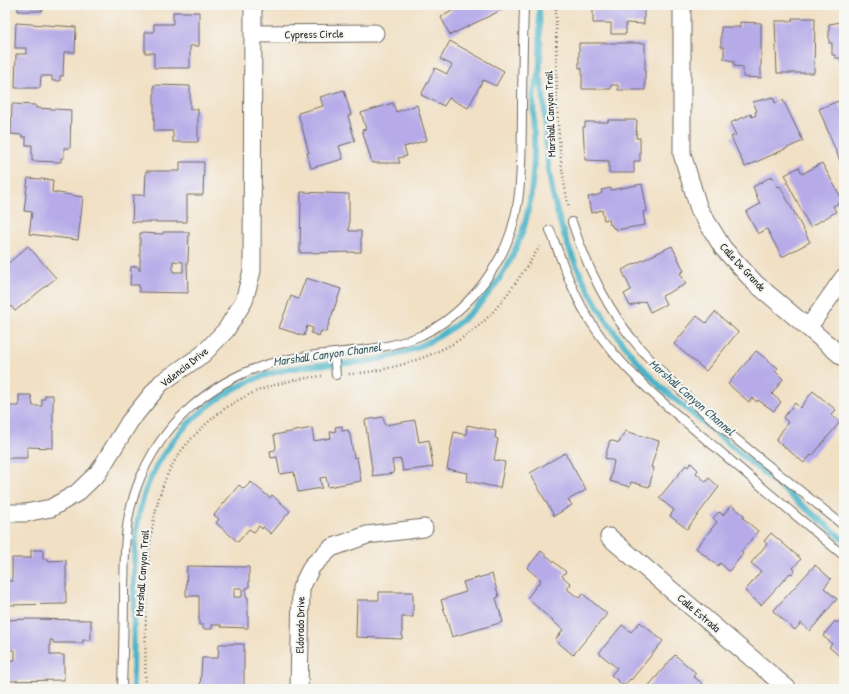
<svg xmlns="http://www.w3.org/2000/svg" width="849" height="694" font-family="'Patrick Hand',sans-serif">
  <rect width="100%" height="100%" fill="#f6f6f2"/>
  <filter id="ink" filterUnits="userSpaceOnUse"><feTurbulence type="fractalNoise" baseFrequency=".025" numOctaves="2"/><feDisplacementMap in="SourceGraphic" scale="8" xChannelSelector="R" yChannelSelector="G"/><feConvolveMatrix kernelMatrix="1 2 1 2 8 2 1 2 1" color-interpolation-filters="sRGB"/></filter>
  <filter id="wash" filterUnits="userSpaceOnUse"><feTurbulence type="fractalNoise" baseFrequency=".012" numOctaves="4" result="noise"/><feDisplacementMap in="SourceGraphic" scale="16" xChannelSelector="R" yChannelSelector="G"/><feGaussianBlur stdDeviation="0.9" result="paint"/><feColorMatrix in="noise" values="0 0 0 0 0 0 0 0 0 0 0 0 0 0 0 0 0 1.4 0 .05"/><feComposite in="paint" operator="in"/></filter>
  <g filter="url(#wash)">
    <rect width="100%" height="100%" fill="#f1e0c4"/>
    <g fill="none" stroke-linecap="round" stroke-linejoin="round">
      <!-- stream -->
      <path stroke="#4ab3c8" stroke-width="6" d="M539,74C548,106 544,140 549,173C561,256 605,332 664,390L844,540
        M133,689C133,658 134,628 134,597C134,555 133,514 152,475C176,425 225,384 280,371C307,364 335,365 362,362C438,352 496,306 522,233C530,210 533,182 534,156C535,135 532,113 534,92C535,86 538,80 539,74C542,53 539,27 539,5"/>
    </g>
    <g id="blocks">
      <!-- building -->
      <path fill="#b6abe8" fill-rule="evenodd" d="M18,5H43V11H18Z
        M448,5H507L508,7L450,35L441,17L452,11Z
        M593,5H644V24L626,23V34H611V23H593Z
        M173,12H199V46H190V68H154V53H145V32H154V24H173Z
        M792,18H815L814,73H777L775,21H792Z
        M842,18H844V63H841V58H835V55H832V43H829V24L842,22Z
        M740,22L761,23V78L743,77V67L734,66V61L724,59V47H721V27H740Z
        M16,23L76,27L75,52H64L63,76H60V81H52V76H41L40,88H15L16,54H26V48H15Z
        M450,41L504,71L496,86L483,80L468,108L449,98L444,106L421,95L435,68L447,74L452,65L440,59Z
        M579,43H645V90H618V85H611V89H582V68H579Z
        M154,85L190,86V109H198V142H173V131H154Z
        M344,90L351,115L348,116L355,141L339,146L343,159L311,168L307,153H309L298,113L323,106L320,97Z
        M773,97L775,103L783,100L803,141L745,167L731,137L736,135L730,123L751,114L752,117L756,115L755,112L757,111L753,102Z
        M838,101L842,111L844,110V171L819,109Z
        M393,103L396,112L417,105L427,140L404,147L407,156L398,158L400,163H372L362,130L366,129L361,113Z
        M12,104L36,105V108L71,110L70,148H64V158H61V162L32,161V145H26V137H22V135L11,134Z
        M608,120H637L636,138H640V161H634V173H609V161L585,160L583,127H585V122H608Z
        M180,162H204L203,195H187V222H132L133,195H145L146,171H180Z
        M822,163L843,201L833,206L836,212L810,227L787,182L789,181L785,175L799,167L802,174Z
        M772,176L778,187L780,186L810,242L782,257L767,229L758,234L746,212L760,204L753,187Z
        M28,178L53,180L52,192L83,197L78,240L29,234L32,212L24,211Z
        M642,184L647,211L643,212L645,225L616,230L615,228H613L612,225H610L609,219L604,220L602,210L591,213L588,197L598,195L602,193L601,190L611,188V190Z
        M301,192L349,194V231H361V252L300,253Z
        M163,232H189L188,262H187L188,293L139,292V285H130L131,267L137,266L140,271V233L163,234ZM173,261L183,262V272H173Z
        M28,246L56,278L15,311L5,299V266Z
        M672,246L684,271L680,273L686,284L662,296L666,304L650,312L645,301L630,306L624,294L631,290L622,270Z
        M306,278L341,289L326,332L321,331L319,336L311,333L313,328L307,326L304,336L279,328L291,296L298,299Z
        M715,312L738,332L706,371L674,344L697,316L706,323Z
        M756,351L778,368L775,371L783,379L772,394L781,402L774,411L758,400L757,402L752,398L749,402L728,384Z
        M813,391L836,410L831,415L840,422L812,456L811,455L804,463L776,440L788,422L783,418L795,403L800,408Z
        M19,395H31L33,406H42V399H45V395H53V448L27,447V458H5V406H19Z
        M383,417L385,425L415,420L419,442L429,440L433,467L403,471L401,459L392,460L394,473L373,476L365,420Z
        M467,425L496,431L495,438L498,439L494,460L505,462L500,488L467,481L468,473L447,469L454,432L466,435Z
        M342,426V431L348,430L350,435L354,458L357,457L361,481L328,487L326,477L320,478L322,488L298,492L294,472L280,474L277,457L271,458L270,451L275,450L276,447L274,435L312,428L314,441L331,438L330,432L336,431L335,427Z
        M625,431L659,441L651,467L654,468L649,487L631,482L630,487L610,481L614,461L605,458L610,440L619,443Z
        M565,453L586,490L568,500L572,505L554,516L530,473Z
        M691,463L698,470L696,473L706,482L709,478L719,487L687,529L670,516L674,510L659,498L686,465L688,467Z
        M251,482L270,498L272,495L290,511L271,534L263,527L262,529L259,526L254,532L249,529L238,542L216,523L219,519L214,515L239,485L244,489Z
        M731,505L745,516L743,518L758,531L741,552L743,554L729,571L720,563L718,566L696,548L717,522L713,518L719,512L723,515L725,513Z
        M771,533L801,559L793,568L795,570L792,574L790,573L761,605L745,591L761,571L751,563L767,544L764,541Z
        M31,550H43V559H48V561L66,560V604L5,605V581H12V558H31Z
        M541,551L566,572L562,576L571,584L567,589L579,598L583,594L607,614L573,655L555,640L563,630L527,598L541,580L527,568Z
        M815,565L831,579L824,588L837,599L810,631L801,623L795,630L773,611Z
        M187,566L249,567V588H246V597H248V628L221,627V625H212V629H203V625H199V596H186ZM234,588H242V597H234Z
        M492,574L499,597L496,598L503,622L452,637L441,600L466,592L463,582Z
        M379,592H413V617H402V639L356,637L357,600H379Z
        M844,615V660L829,647L832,644L823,636L835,621L837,623Z
        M29,619L91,620V640H83V643H53V640H50V655H64V680L5,681V660H15V650H5V620Z
        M640,622L663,641L631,680L630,679L624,686L611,675L617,668L599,653L622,625L631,632Z
        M219,644H244V689H200L202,658H218Z
        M675,655L696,673L693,676L703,684L698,689H646Z"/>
    </g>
  </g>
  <g filter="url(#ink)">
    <use href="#blocks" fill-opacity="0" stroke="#706a61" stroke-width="1"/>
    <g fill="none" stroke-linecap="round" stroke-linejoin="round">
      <!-- service casing -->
      <g stroke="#706a61" stroke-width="10">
        <path id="service" d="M572,222C586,265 609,313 639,347C698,415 775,469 844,526
          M550,230C562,261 573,295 592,324C624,373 670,409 715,447C758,484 801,520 844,556
          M334,354L336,375
          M122,689C123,655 124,622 124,588C125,561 124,532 131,506C151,427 216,371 295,358C338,350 381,353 422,335C454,320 482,290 499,259C524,216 521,163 522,115C522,79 523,42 524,5"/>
      </g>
      <!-- minor casing -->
      <g stroke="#706a61" stroke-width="19">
        <path id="minor" d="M682,5V154L699,209L723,248L755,283L844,358
          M253,34L375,33
          M808,328L844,277
          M5,513H25L51,508L77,493L98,473L130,421L161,383L203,354L226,330L244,301L252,271L253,5
          M609,537L788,689
          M299,689L301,588L312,566L331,548L367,535L424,528"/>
      </g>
      <!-- path -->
      <path stroke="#706a61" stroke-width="2.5" stroke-dasharray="1 3" stroke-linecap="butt" d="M556,5C557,73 554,141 569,208
        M349,374C395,371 453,352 486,319C508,297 524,270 541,245
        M145,689C147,625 140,518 174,462C184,445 199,430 214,417C245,391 282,380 322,376"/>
      <!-- service -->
      <use href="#service" stroke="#fff" stroke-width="8"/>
      <!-- minor -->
      <use href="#minor" stroke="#fff" stroke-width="17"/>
    </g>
  </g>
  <g text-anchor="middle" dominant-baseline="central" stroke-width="4" stroke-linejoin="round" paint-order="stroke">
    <!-- street labels -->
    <g font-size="11" fill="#2b2b2b" stroke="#f6f6f2">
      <text transform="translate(314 34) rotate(-1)">Cypress Circle</text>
      <text transform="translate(550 114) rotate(-92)">Marshall Canyon Trail</text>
      <text transform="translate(743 267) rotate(47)">Calle De Grande</text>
      <text transform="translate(184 367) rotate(-38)">Valencia Drive</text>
      <text transform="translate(142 573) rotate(-86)">Marshall Canyon Trail</text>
      <text transform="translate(699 613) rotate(40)">Calle Estrada</text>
      <text transform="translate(300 625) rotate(-89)">Eldorado Drive</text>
    </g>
    <!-- water labels -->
    <g font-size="12" font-style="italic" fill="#365b62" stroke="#f6f6f2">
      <text transform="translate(327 354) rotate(-8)">Marshall Canyon Channel</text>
      <text transform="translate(692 397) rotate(41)">Marshall Canyon Channel</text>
    </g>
  </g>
  <!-- margin -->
  <rect width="849" height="694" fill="none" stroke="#f6f6f2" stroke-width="20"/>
</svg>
